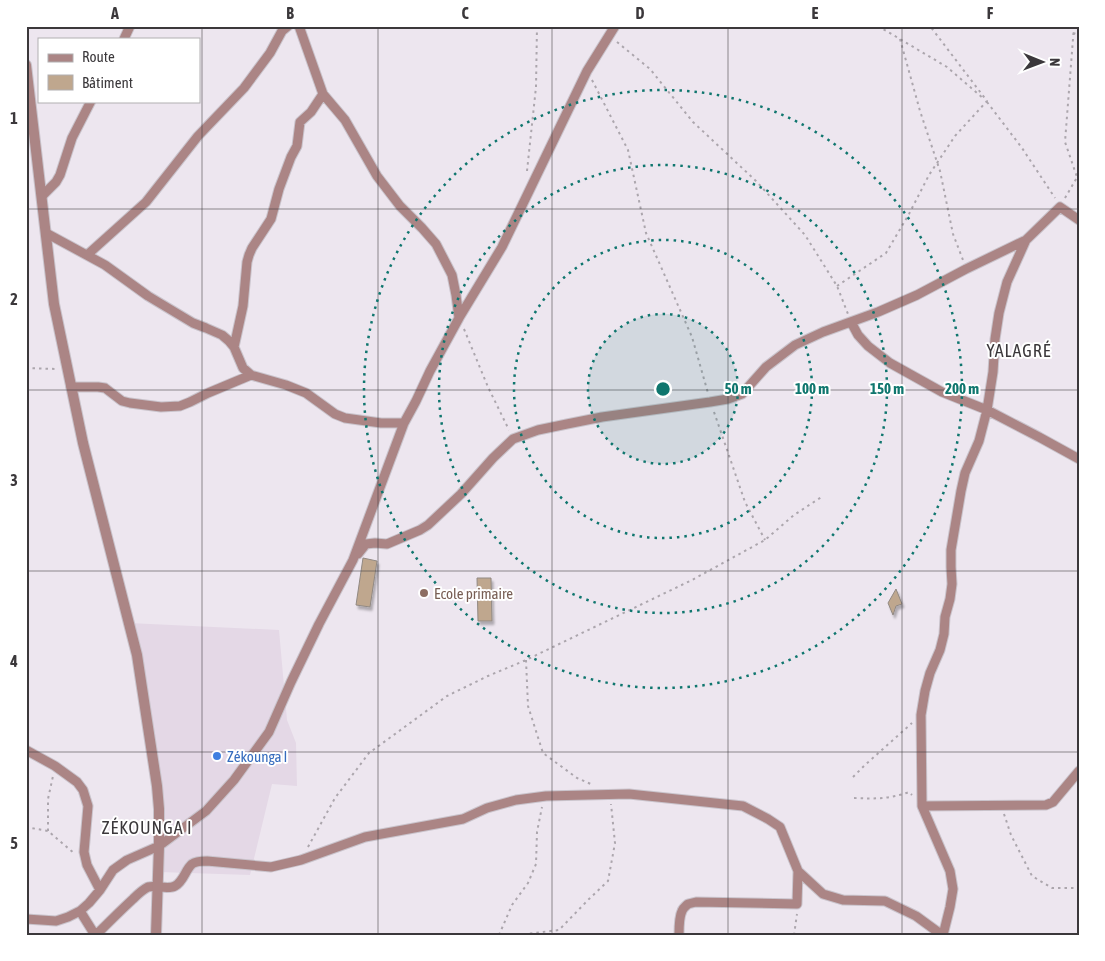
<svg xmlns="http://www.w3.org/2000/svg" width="1105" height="961" font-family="'Asap Condensed',sans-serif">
  <defs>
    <filter id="shadow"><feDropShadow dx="2" dy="3.5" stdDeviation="1" flood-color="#0004"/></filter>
  </defs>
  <rect width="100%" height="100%" fill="#ede6ef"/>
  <!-- built -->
  <path fill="#e4d8e6" d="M129,623L279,630L287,720L296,743L297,786L272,784L250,875L159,872V809Z"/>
  <!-- building -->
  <path fill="#bfa78e" stroke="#918983" filter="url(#shadow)" d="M363,558L377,561L370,607L356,605Z
    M477,578H491L492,621H478Z
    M896,589L902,604L896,606L893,615L888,603Z"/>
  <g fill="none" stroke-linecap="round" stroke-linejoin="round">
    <!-- minor casing -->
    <g stroke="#c9c3cb" stroke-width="11">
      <path id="minor" d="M299,26L323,94L345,120L377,176L400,206L422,228L436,244L452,275L456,295L459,318
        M124,39L130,26
        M42,196L56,182L60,175L72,138L91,101
        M46,233L105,265L148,296L193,323L206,328L222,335L229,341L234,347L243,368L251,375L286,385L306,393L335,414L345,418L381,423H404
        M87,255L146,202L198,136L244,88L270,53L282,31L288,26
        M851,322L858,335L868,346L890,363L942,392L987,410L1039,437L1079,459
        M234,347L243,306L247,262L249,255L252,248L271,219L279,189L291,157L297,146L300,122L311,112L323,94
        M71,387H98L105,388L122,401L130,403L161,407L180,406L190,402L208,393L251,375
        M358,554L366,544L375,543L387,544L420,530L428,525L461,494L493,458L513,439L538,430L567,424L602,417L710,402L728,399L742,394L766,367L795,345L823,332L878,312L917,295L966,269L1026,240L1060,207L1079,220
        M26,750L55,766L77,782L83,790L88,806L84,852L87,865L100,890
        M922,806L1046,805L1053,802L1079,771
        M80,911L95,935
        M26,919L56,921L68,917L80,911L89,903L100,890L113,870L127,860L159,846L206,811L234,780L269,732L291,682L319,624L353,560L404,423L416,401L430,371L459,318L502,247L587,71L615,26
        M96,935C108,923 120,911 133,899C137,895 142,890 148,887C157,885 168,890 175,886C184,881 185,870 192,864C196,861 202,861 207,861L271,867L301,860L365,837L463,819L487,808L516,800L546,796L629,794L743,806L768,819L780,827L798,871L823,894L843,900L885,901L916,916L942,935
        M679,935C679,928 679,917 682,911C683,908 686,906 688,904L696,902L797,904L798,871
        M943,935L950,907L953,889L950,871L922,806L921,715L925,691L930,673L940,650L944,634L945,617L950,599L952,584L951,567V550L961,491L965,473L979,441L987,410L993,372L995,339L999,313L1007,282L1026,240"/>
    </g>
    <!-- tertiary casing -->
    <g stroke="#c9c3cb" stroke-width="12">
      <path id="tertiary" d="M26,65L54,304L83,443L137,655L157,786L159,809V846L156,935"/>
    </g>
    <!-- path -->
    <path stroke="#aca6ad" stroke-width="2" stroke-dasharray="2.5 4" stroke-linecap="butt" d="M878,26L947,67L984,99
      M1074,26L1065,142L1077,177
      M1073,33L1079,35
      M900,39L920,111L940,171L953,234L963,260
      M617,42L650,69L693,122L756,181L805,235L837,286L848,314
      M592,80L628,150L646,233L692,337L708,393
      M987,102L1022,148L1055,198
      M527,171L536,87L537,26
      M1065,198L1079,174
      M837,286L886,253L909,214L929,175L955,136L987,101L930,26
      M464,329L488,387L509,430
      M26,368L57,369
      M714,412L745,502L765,540
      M526,660L528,706L543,753L577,778L593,785
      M853,777L865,765L912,723
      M854,798C874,799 890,799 909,792L912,795
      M1004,814L1011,835L1032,876L1052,888H1079
      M26,827L48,831L75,854
      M48,831V799L53,776
      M308,847L335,798L369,753L447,696L488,676L526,660L692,580L765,540L794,515L823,496
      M499,935L512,905L528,883L536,864L537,832L542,807
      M517,935L559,930L589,899L608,881L615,843L611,804
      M794,935L797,914"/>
    <!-- minor -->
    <use href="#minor" stroke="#ab8585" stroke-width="9"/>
    <!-- tertiary -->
    <use href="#tertiary" stroke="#ab8585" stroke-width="10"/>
  </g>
  <!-- grid -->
  <path fill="none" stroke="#3b383b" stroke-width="1" stroke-opacity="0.55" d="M202,26V935M378,26V935M552,26V935M728,26V935M902,26V935M26,209H1079M26,390H1079M26,571H1079M26,752H1079"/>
  <!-- distance rings -->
  <circle cx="663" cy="389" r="75" fill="#0f766e" fill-opacity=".12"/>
  <g fill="none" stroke="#0f766e" stroke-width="2.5" stroke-dasharray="2.5 5">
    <circle cx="663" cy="389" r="75"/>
    <circle cx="663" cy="389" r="149"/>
    <circle cx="663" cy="389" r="224"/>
    <circle cx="663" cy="389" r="299"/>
  </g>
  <!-- markers -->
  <circle fill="#8d6e63" stroke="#fff" stroke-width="2" cx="424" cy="593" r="5"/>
  <circle fill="#3f7fe0" stroke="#fff" stroke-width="2" cx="217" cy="756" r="5"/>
  <g text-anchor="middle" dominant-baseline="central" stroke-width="4" stroke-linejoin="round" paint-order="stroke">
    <!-- education labels -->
    <g font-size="15" fill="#785e54" stroke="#fff" text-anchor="start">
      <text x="434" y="593">Ecole primaire</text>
    </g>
    <!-- shop labels -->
    <g font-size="15" fill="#366cbe" stroke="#fff" text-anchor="start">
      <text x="227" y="756">Zékounga I</text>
    </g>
    <!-- quarter labels -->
    <g font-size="18" letter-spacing="1" fill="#3b383b" stroke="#fff">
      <text x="1019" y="350">YALAGRÉ</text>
      <text x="147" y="827">ZÉKOUNGA I</text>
    </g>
  </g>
  <circle cx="663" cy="389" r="8" fill="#0f766e" stroke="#fff" stroke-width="2.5"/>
  <g font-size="15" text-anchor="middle" font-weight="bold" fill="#0f766e" stroke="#fff" stroke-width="4" stroke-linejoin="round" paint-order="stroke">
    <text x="738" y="394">50 m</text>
    <text x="812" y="394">100 m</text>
    <text x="887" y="394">150 m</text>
    <text x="962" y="394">200 m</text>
  </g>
  <!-- border -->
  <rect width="1105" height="961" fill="none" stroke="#ffffff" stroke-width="55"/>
  <!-- legend -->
  <rect x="38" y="38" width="162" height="65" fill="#ffffff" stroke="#b1afb1"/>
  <rect x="48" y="54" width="25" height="8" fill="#ab8585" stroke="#b1afb1"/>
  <text x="82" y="62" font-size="15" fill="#3b383b">Route</text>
  <rect x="48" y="75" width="25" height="15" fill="#bfa78e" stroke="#b1afb1"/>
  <text x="82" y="88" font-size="15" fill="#3b383b">Bâtiment</text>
  <!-- north arrow -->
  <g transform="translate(1042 62) rotate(91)" stroke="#ffffff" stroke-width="4" paint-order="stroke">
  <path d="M0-4L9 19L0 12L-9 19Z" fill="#3b383b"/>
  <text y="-8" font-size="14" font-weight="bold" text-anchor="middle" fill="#3b383b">N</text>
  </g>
  <rect x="28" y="28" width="1050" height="906" fill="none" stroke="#3b383b" stroke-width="2"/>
  <g font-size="16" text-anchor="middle" font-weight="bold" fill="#3b383b">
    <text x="115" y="19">A</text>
    <text x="290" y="19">B</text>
    <text x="465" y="19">C</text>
    <text x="640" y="19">D</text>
    <text x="815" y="19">E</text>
    <text x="990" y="19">F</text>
    <text x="14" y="124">1</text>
    <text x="14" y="305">2</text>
    <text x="14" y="486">3</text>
    <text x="14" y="667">4</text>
    <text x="14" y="849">5</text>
  </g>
</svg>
